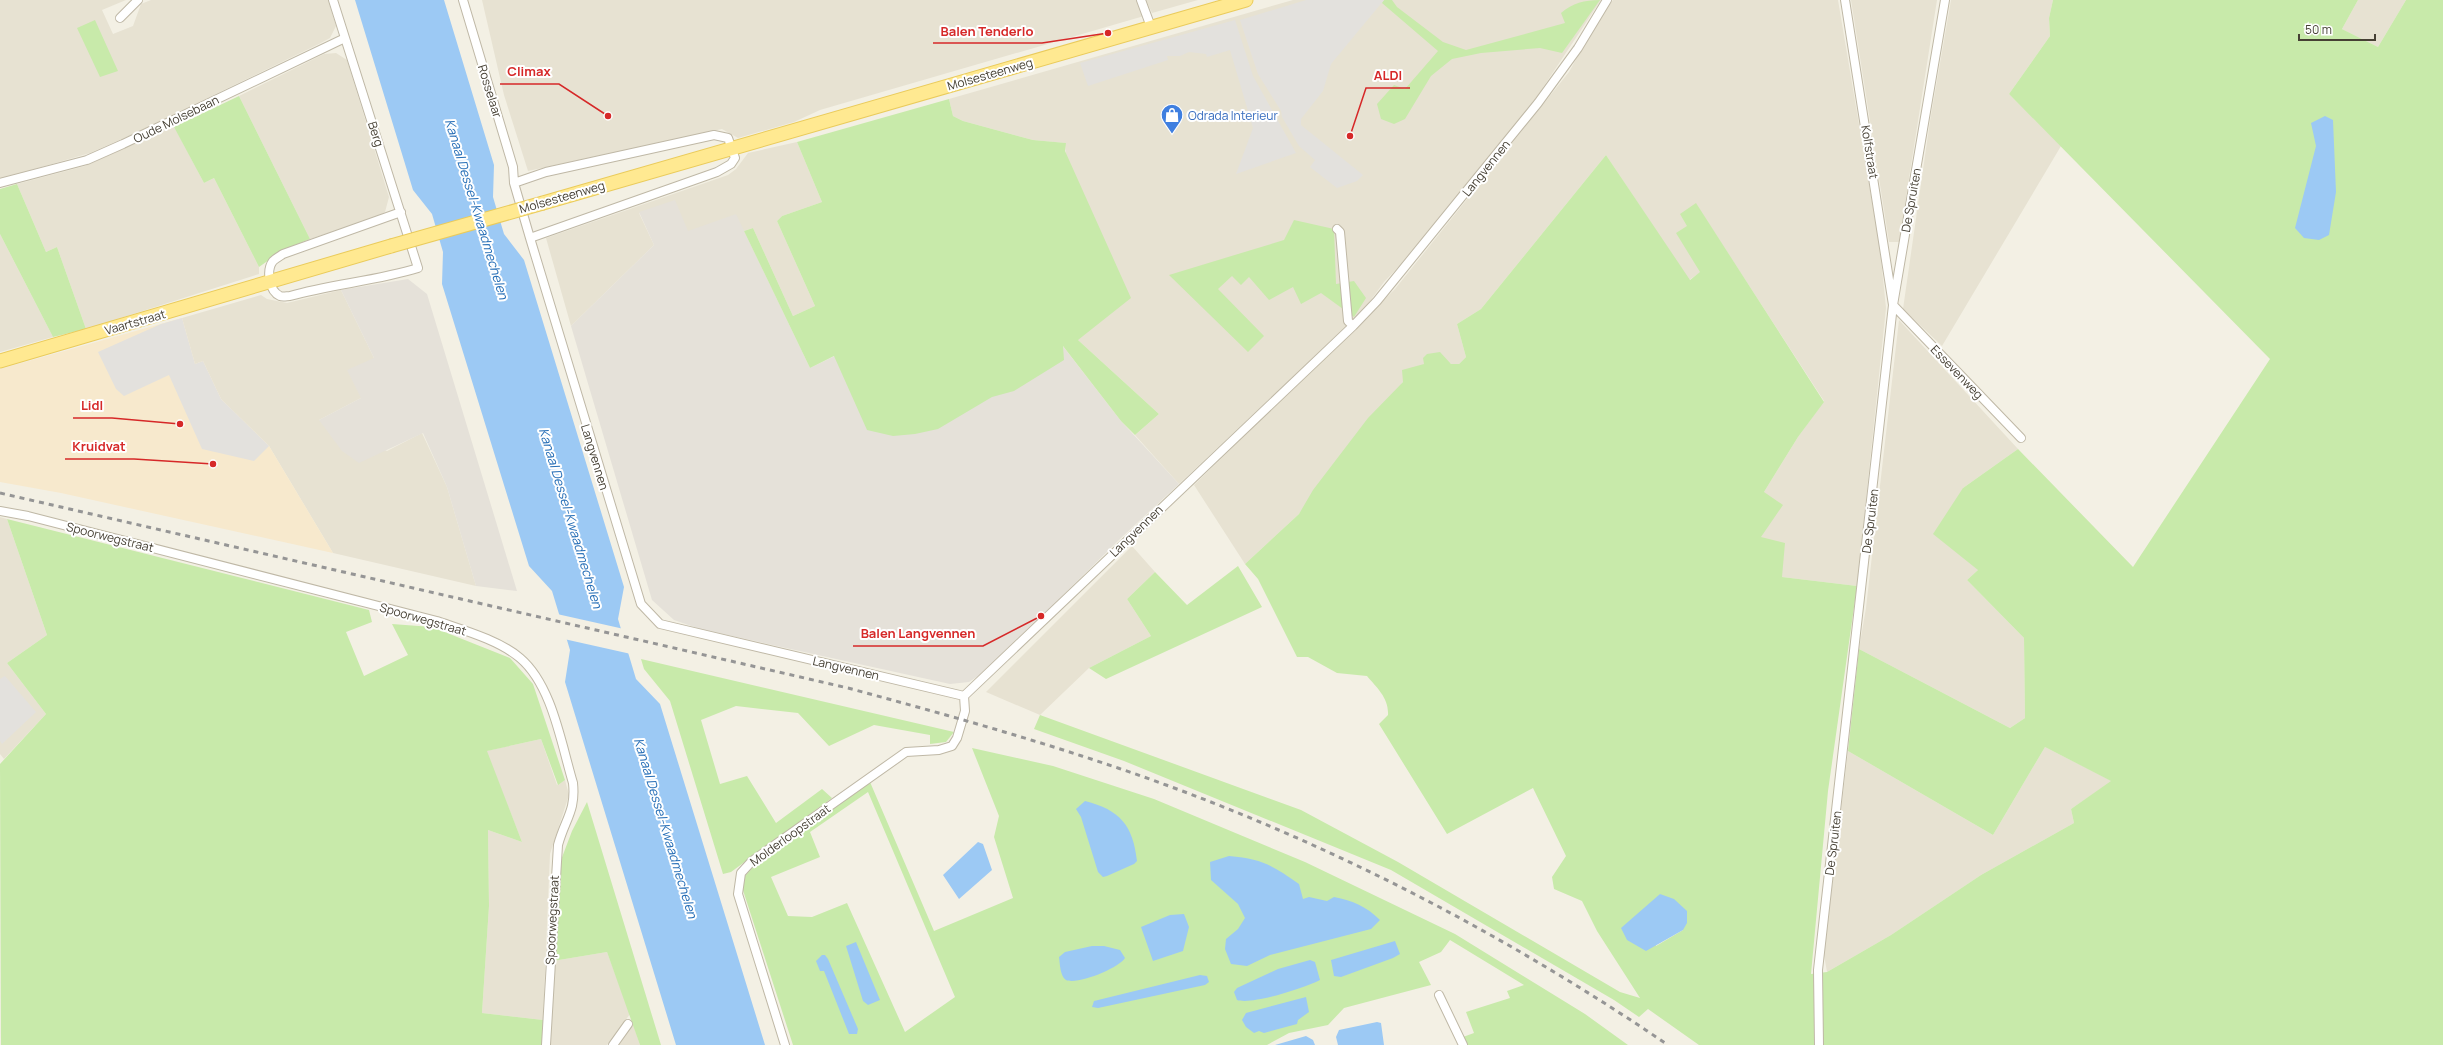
<svg xmlns="http://www.w3.org/2000/svg" width="2443" height="1045" font-family="Manrope,sans-serif">
  <rect width="100%" height="100%" fill="#f3f0e4"/>
  <!-- residential -->
  <path fill="#e7e2d2" d="M0,0H126L102,10L113,34L133,26L141,4L151,0H328L336,26L330,38L319,44L133,134L90,153L0,179Z
    M482,0H1138L1144,16L820,110L794,122L738,138L722,129L528,171L504,95Z
    M1146,0H1198L1152,13Z
    M1293,0H1601L1534,101L1406,259L1384,282L1362,312L1179,484L1135,435L1159,414L1078,340L1065,143L1033,140L963,121L953,116L949,99Z
    M1613,0H1838L1880,249L1886,308L1857,586L1782,577L1761,538L1764,492L1798,437L1824,401L1696,204L1687,226L1701,272L1689,280L1606,155L1481,309L1457,324L1466,357L1459,364H1451L1443,358L1424,364L1403,382L1299,514L1245,564L1194,485L1395,289L1569,72L1595,25Z
    M1851,0H1937L1899,242H1889Z
    M1951,0H2053L2049,18L2050,36L2009,94L2061,146L1942,346L1903,309L1930,121Z
    M2358,0H2406L2378,47L2342,29Z
    M336,53L347,60L389,197L385,212L375,218L310,239L239,96L324,54Z
    M174,126L204,183L214,178L259,267V274L86,329L57,247L46,252L17,184L85,166Z
    M797,142L822,202L782,216L777,221L815,306L793,316L753,228L744,231H687L639,213L654,245L571,326L546,238L728,175L736,169L748,153Z
    M0,234L53,337L0,352Z
    M341,290L374,358L361,398L319,420L387,451L422,433L447,487L476,586L333,553L269,446L221,399L203,361L195,364L182,318L261,295L267,299L287,303Z
    M1899,320L2018,449L1963,488L1978,570L1967,580L2024,638L2025,718L2010,728L1859,649L1866,608Z
    M0,517L7,519L47,635L7,663L46,714L4,759L0,754Z
    M1132,546L1155,572L1127,599L1151,636L1089,668L1040,715L986,692Z
    M541,739L557,785L565,780L569,795L550,854L543,1020L482,1013L489,906L488,830L522,842L486,751Z
    M2045,747L2112,781L2071,809L2074,823L1981,875L1891,935L1827,972L1824,955L1848,751L1993,835Z
    M607,952L630,1014L607,1045H551L553,961Z
    M633,1024L640,1045H618Z"/>
  <!-- commercial -->
  <path fill="#f7e9cd" d="M182,318L195,364L203,361L221,399L269,446L333,553L61,493L0,482V369Z"/>
  <!-- industrial -->
  <path fill="#e5e1d9" d="M675,200L688,231L736,214L810,368L841,353L1062,345L1121,421L1179,484L1122,537L987,670L969,682L950,684L700,629L674,620L652,600L571,326L654,245L639,212Z
    M408,279L427,294L517,591L476,586L447,487L423,433L359,463L342,451L319,420L361,398L347,370L374,358L341,290Z"/>
  <!-- green -->
  <path fill="#c8eaaa" fill-rule="evenodd" d="M1384,0H1392L1397,7L1443,42L1466,50L1565,23L1561,13C1573,3 1584,0 1600,0L1562,53L1540,48L1481,53L1452,59L1431,76L1405,119L1394,124L1381,119L1377,104L1394,85L1405,89L1438,51L1382,3Z
    M2053,0H2358L2342,29L2378,47L2406,0H2443V1045H1699L1648,1009L1639,1017L1614,1000L1391,870L1124,761L1034,729L1040,715L1301,810L1398,862L1620,992L1640,998L1597,931L1582,901L1554,889L1552,877L1566,856L1533,788L1447,834L1379,724L1388,715C1389,698 1377,688 1367,676L1337,673L1308,657H1297L1258,579L1245,564L1299,514L1313,490L1368,418L1403,382L1402,370L1424,364L1423,358L1427,354L1440,352L1451,364H1459L1466,357L1457,324L1481,309L1606,155L1690,280L1700,272L1676,233L1687,226L1680,214L1696,203L1824,402L1798,437L1764,492L1783,505L1761,537L1785,543L1782,577L1857,586L1828,791L1811,974L1827,972L1891,935L1981,875L2074,823L2071,809L2111,781L2045,747L1993,835L1848,751L1859,649L2010,728L2025,718L2024,638L1967,580L1978,570L1933,534L1963,488L2018,449L2133,567L2270,359L2009,94L2050,36L2049,18ZM1660,894L1683,930L1656,946Z
    M95,20L118,71L100,77L77,28Z
    M239,96L310,239L283,250L259,267L214,178L204,183L174,127Z
    M949,99L953,116L963,121L1033,140L1066,143L1065,151L1131,298L1078,340L1159,414L1135,435L1121,421L1063,346L1064,360L1014,391L992,397L938,429L915,434L893,436L867,430L834,356L810,368L744,231L753,228L793,316L815,306L777,221L782,216L822,202L797,142Z
    M17,184L46,252L57,247L86,329L53,337L0,234V189Z
    M1294,220L1334,229L1336,284L1354,281L1366,298L1354,317L1321,293L1301,304L1293,287L1269,300L1249,277L1241,285L1232,276L1218,289L1264,336L1248,352L1169,275L1284,240Z
    M7,519L369,610L372,622L346,632L364,676L408,655L392,624L432,627L510,658L533,684L565,780L558,785L541,739L487,751L522,842L488,830L489,906L482,1013L543,1020L542,1045H1L0,764L46,714L7,663L47,635Z
    M1238,566L1262,607L1106,679L1089,668L1151,636L1127,599L1155,572L1187,605Z
    M641,659L954,732L946,742L930,744V735L874,725L829,746L798,713L736,706L701,720L720,784L747,776L776,823L822,789L832,798L731,872L723,874L670,701L644,669Z
    M972,748L1053,766L1154,799L1305,862L1455,934L1585,1014L1628,1045H1467L1463,1037L1474,1033L1466,1012L1510,998L1507,991L1524,985L1450,940L1441,952L1419,962L1431,985L1344,1008L1328,1025L1289,1033L1267,1045H793L740,881L759,861L870,782L934,931L1013,898L994,837L999,816ZM868,792L955,997L905,1032L847,903L812,917L788,916L771,877L820,857L810,832Z
    M587,802L661,1045H640L607,952L553,961L561,860L572,831Z"/>
  <!-- parking -->
  <path fill="#e3e1dd" d="M1306,0H1384L1331,64L1323,91L1301,119V125L1363,175L1357,181L1337,188L1310,167L1315,160L1299,146L1282,117L1281,111L1258,74L1240,20Z
    M1235,20L1253,76L1296,153L1236,174L1253,128L1230,50L1207,57L1206,54L1189,52L1180,56H1167L1168,60L1088,86L1080,63Z
    M182,318L195,364L203,361L221,399L269,446L254,461L202,449L169,375L124,396L116,389L98,352L161,324Z
    M5,676L36,712L2,744L0,741V679Z"/>
  <!-- water -->
  <path fill="#9cc9f4" d="M355,0H444L494,165L493,197L504,234L524,260L624,587L618,619L636,679L660,704L765,1045H676L565,682L570,650L552,591L529,566L442,284L443,252L432,214L413,190Z
    M2325,116L2333,120L2336,192L2329,235L2319,240L2304,238L2295,228L2316,146L2311,123Z
    M1085,801C1120,810 1133,825 1137,861L1134,864L1107,876L1103,877L1098,872L1081,817L1076,809Z
    M978,842L983,844L992,870L959,899L943,875Z
    M1229,856C1262,859 1272,865 1299,884L1303,899L1309,897L1327,901L1334,897C1353,901 1366,906 1380,920L1371,929L1270,955L1247,966L1231,964L1225,949L1226,939L1238,929L1245,918L1238,904L1211,880L1210,862Z
    M1660,894L1674,899L1687,911V923L1683,930L1646,951L1627,940L1621,928Z
    M1184,914L1189,927L1183,951L1153,961L1141,927L1170,915Z
    M1395,941L1400,954L1393,958L1341,977L1334,976L1331,960Z
    M856,942L880,1000L868,1005L863,1001L846,946Z
    M1092,946H1104L1120,950L1125,958C1119,968 1078,985 1066,980C1060,976 1060,964 1059,957L1065,952Z
    M822,955H825L828,959L858,1029L857,1034H849L824,971H820L816,961Z
    M1310,960L1315,962L1320,980C1304,988 1253,1005 1237,1000L1234,992L1237,988L1278,969Z
    M1200,975L1207,976L1209,982L1205,985L1098,1008L1092,1007L1094,1001Z
    M1306,997L1309,1012L1298,1020L1297,1024L1264,1033L1259,1031L1254,1033L1246,1027L1242,1020L1246,1013Z
    M1377,1022L1381,1023L1384,1045H1338L1336,1037L1339,1030Z
    M1306,1036L1313,1040L1315,1045H1275Z"/>
  <!-- pier -->
  <path fill="#f3f0e4" d="M557,614L624,629L631,654L564,639Z"/>
  <g fill="none" stroke-linecap="round" stroke-linejoin="round">
    <!-- minor casing -->
    <g stroke="#bfb8a6" stroke-width="10">
      <path id="minor" d="M333,0L418,268C376,281 332,284 290,296C287,296 283,297 280,296C269,291 266,270 273,261C275,259 280,256 283,254L401,212
        M463,0L513,167L514,183L530,238L641,604L660,624L964,696
        M1141,0L1151,27
        M1845,0L1893,305L2021,438
        M120,18L138,0
        M0,183L87,160L123,144L345,38
        M514,183L546,172L714,135L728,138L735,158L731,164L717,172L530,238
        M1337,229L1340,232L1348,321L1353,326
        M0,511L28,516L437,621C463,630 499,640 520,658C552,685 561,743 573,783C576,811 565,819 558,845L546,1045
        M964,696L1353,326L1377,301L1538,103L1578,48L1607,0
        M1439,995L1463,1045
        M613,1045L628,1024
        M785,1045L738,894L741,873L752,861L906,752L939,750L952,746L957,738L965,711L964,696
        M1819,1045L1818,970L1893,305L1945,0"/>
    </g>
    <!-- primary casing -->
    <g stroke="#eacb5b" stroke-width="15">
      <path id="primary" d="M543,203L1246,0
        M0,361L391,246"/>
    </g>
    <!-- minor -->
    <use href="#minor" stroke="#fff" stroke-width="8"/>
    <!-- primary -->
    <use href="#primary" stroke="#ffe991" stroke-width="13"/>
    <!-- rail -->
    <path stroke="#959595" stroke-width="3" stroke-dasharray="5 5" stroke-linecap="butt" d="M0,493L848,688C966,720 1084,753 1198,797C1364,861 1521,945 1668,1045"/>
    <!-- primary-bridge casing -->
    <g stroke="#eacb5b" stroke-width="15" stroke-linecap="butt">
      <path id="primary-bridge" d="M391,246L543,203"/>
    </g>
    <!-- primary-bridge -->
    <use href="#primary-bridge" stroke="#ffe991" stroke-width="13"/>
  </g>
  <!-- icons -->
  <defs>
    <g id="shop-pin" transform="scale(1.15)"><path d="M0 17L-7.5 6A9.5 9.5 0 1 1 7.5 6Z" fill="#3f7fe0" stroke="#fff"/><path d="M-5-2.5h2.3a2.7 3.5 0 0 1 5.4 0H5L5.5 6h-11ZM-1.5-2.5h3a1.5 2.3 0 0 0-3 0Z" fill="#fff"/></g>
  </defs>
  <g fill-rule="evenodd">
    <use href="#shop-pin" x="1172" y="115"/>
  </g>
  <g text-anchor="middle" dominant-baseline="central" stroke-width="4" stroke-linejoin="round" paint-order="stroke">
    <!-- street labels -->
    <g font-size="12" fill="#464034" stroke="#fff">
      <text transform="translate(990 74) rotate(-16)">Molsesteenweg</text>
      <text transform="translate(490 91) rotate(73)">Rosselaar</text>
      <text transform="translate(176 119) rotate(-26)">Oude Molsebaan</text>
      <text transform="translate(376 134) rotate(72)">Berg</text>
      <text transform="translate(1870 152) rotate(81)">Kolfstraat</text>
      <text transform="translate(1486 168) rotate(-51)">Langvennen</text>
      <text transform="translate(562 197) rotate(-16)">Molsesteenweg</text>
      <text transform="translate(1911 200) rotate(-80)">De Spruiten</text>
      <text transform="translate(135 322) rotate(-16)">Vaartstraat</text>
      <text transform="translate(1957 372) rotate(46)">Essevenweg</text>
      <text transform="translate(595 457) rotate(73)">Langvennen</text>
      <text transform="translate(1870 521) rotate(-83)">De Spruiten</text>
      <text transform="translate(1136 531) rotate(-44)">Langvennen</text>
      <text transform="translate(110 537) rotate(14)">Spoorwegstraat</text>
      <text transform="translate(423 619) rotate(16)">Spoorwegstraat</text>
      <text transform="translate(846 668) rotate(13)">Langvennen</text>
      <text transform="translate(790 835) rotate(-36)">Molderloopstraat</text>
      <text transform="translate(1833 843) rotate(-83)">De Spruiten</text>
      <text transform="translate(552 920) rotate(-87)">Spoorwegstraat</text>
    </g>
    <!-- shop labels -->
    <g font-size="12" fill="#366cbe" stroke="#fff" text-anchor="start">
      <text x="1188" y="115">Odrada Interieur</text>
    </g>
    <!-- water labels -->
    <g font-size="13" font-style="italic" fill="#276fb7" stroke="#fff">
      <text transform="translate(477 209) rotate(73)">Kanaal Dessel-Kwaadmechelen</text>
      <text transform="translate(571 518) rotate(73)">Kanaal Dessel-Kwaadmechelen</text>
      <text transform="translate(666 828) rotate(73)">Kanaal Dessel-Kwaadmechelen</text>
    </g>
  </g>
  <!-- callouts -->
  <path fill="none" stroke="#d62828" stroke-width="1.5" d="M1108 33L1042 43H933M608 116L559 84H500M1350 136L1366 88H1410M180 424L112 418H73M213 464L134 459H65M1041 616L983 646H853"/>
  <g fill="#d62828" stroke="#fff" stroke-width="1.5">
    <circle cx="1108" cy="33" r="4"/>
    <circle cx="608" cy="116" r="4"/>
    <circle cx="1350" cy="136" r="4"/>
    <circle cx="180" cy="424" r="4"/>
    <circle cx="213" cy="464" r="4"/>
    <circle cx="1041" cy="616" r="4"/>
  </g>
  <g font-size="13" text-anchor="middle" font-weight="bold" fill="#d62828" stroke="#fff" stroke-width="4" stroke-linejoin="round" paint-order="stroke">
    <text x="987" y="36">Balen Tenderlo</text>
    <text x="529" y="76">Climax</text>
    <text x="1388" y="80">ALDI</text>
    <text x="92" y="410">Lidl</text>
    <text x="99" y="451">Kruidvat</text>
    <text x="918" y="638">Balen Langvennen</text>
  </g>
  <!-- scale -->
  <path d="M2299 34v6h76v-6" fill="none" stroke="#464034" stroke-width="2"/>
  <text x="2305" y="34" font-size="12" fill="#464034" stroke="#ffffff" stroke-width="3" paint-order="stroke">50 m</text>
</svg>
